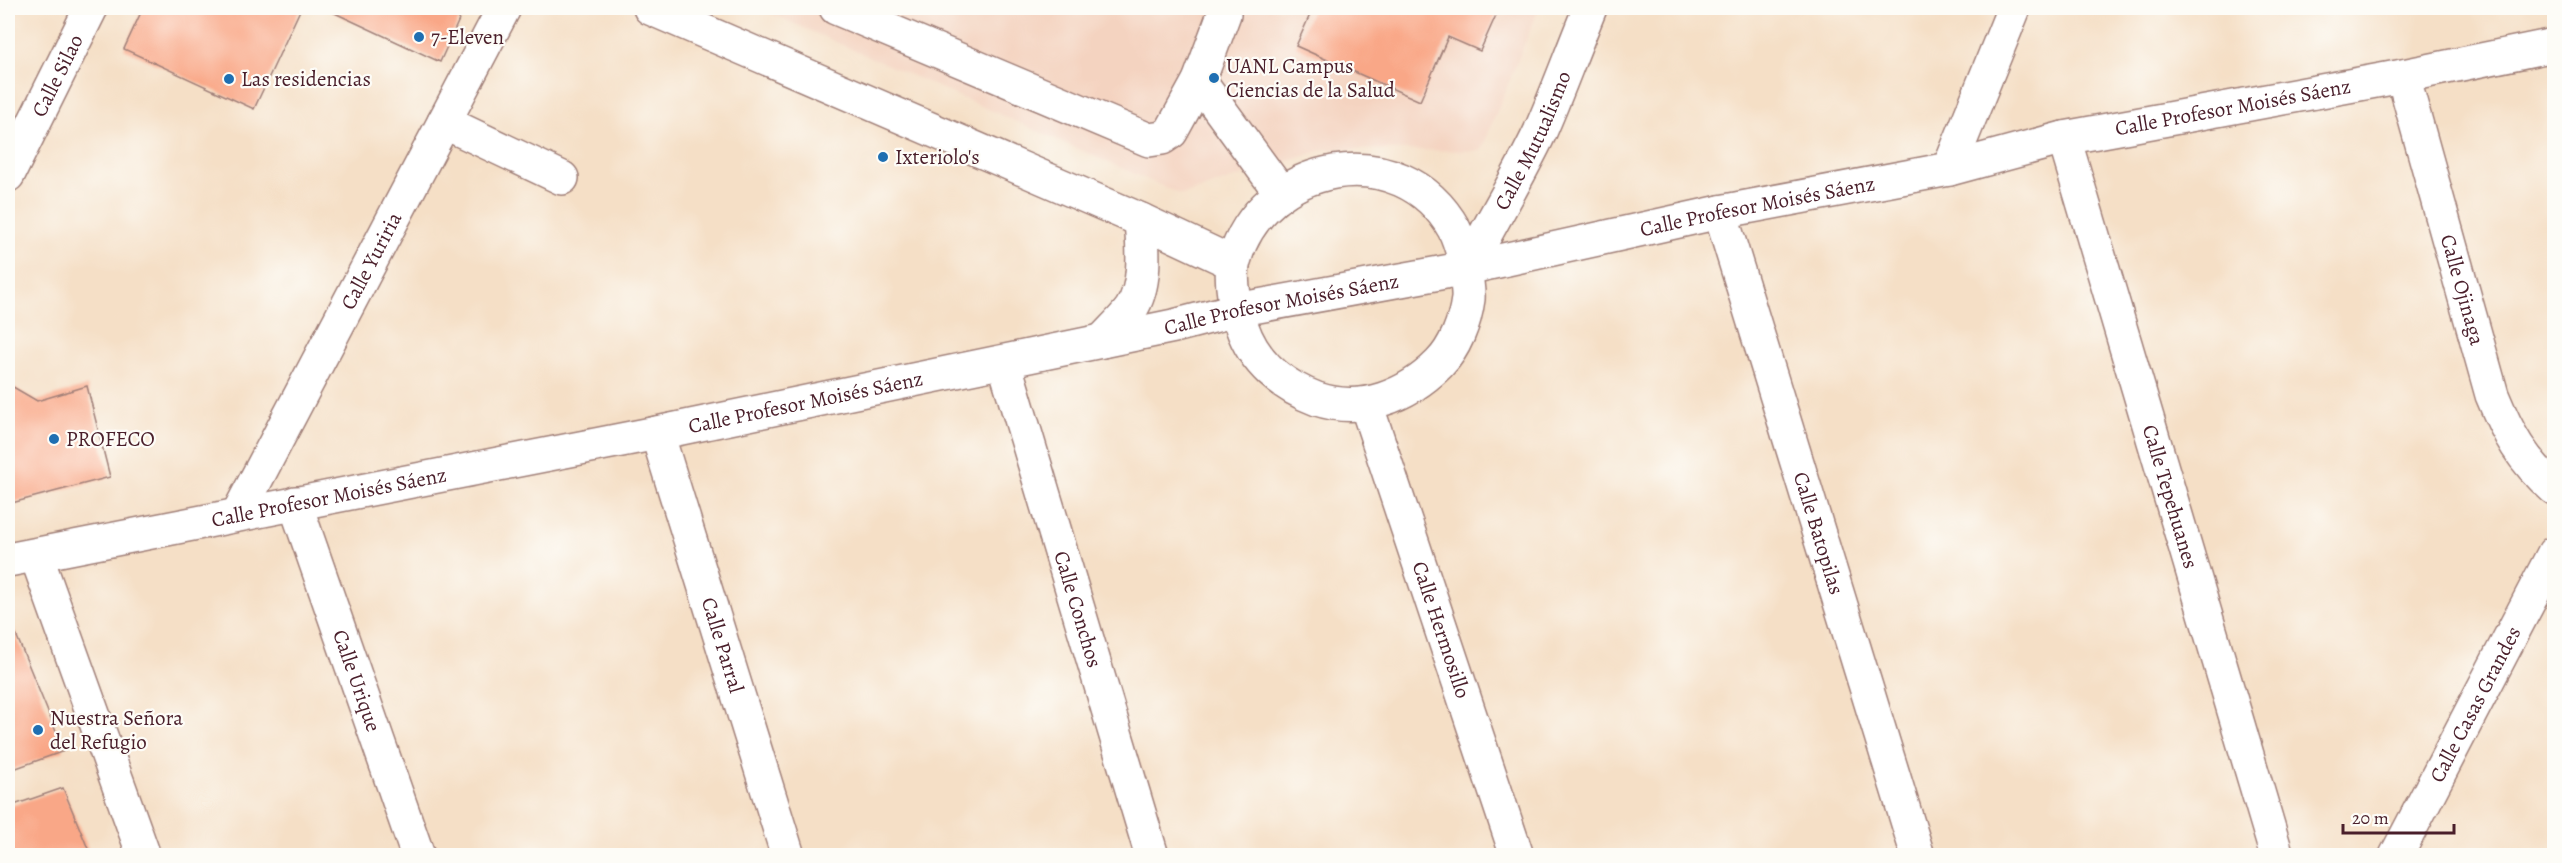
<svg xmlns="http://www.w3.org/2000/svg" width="2562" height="863" font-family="Alegreya,serif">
  <rect width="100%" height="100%" fill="#fdfcf7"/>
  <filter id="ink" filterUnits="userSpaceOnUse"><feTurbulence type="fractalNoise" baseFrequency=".0167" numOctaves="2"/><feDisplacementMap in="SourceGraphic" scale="12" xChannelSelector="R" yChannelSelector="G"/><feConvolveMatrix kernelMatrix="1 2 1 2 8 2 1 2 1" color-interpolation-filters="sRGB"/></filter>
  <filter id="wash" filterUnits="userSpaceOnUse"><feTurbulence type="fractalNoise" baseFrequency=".008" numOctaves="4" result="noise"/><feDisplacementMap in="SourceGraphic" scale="24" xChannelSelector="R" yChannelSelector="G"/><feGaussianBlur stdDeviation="1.35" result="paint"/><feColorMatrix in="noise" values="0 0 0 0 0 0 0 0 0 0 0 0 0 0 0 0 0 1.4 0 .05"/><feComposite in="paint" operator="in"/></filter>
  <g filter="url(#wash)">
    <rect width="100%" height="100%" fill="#f5dfc6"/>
    <!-- built -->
    <path fill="#f4d3c0" d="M759,8H1539L1481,151L1326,149L1182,195Z"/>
    <g id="blocks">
      <!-- building -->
      <path fill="#f9a787" d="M143,8H301L254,109L124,49Z
        M324,8H454L463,11L440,62Z
        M1313,8H1484L1497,13L1480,51L1448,37L1420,101L1296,46Z
        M8,384L37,401L87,386L110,477L8,504Z
        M8,615L64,751L8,771Z
        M63,788L91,856H8V807Z"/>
    </g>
  </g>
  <g filter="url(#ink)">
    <use href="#blocks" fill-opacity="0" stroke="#a07f78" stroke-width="1.5"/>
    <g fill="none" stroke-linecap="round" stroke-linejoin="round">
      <!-- minor casing -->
      <g stroke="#a07f78" stroke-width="36">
        <g id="minor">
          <path d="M650,8L1141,220L1233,263"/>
          <path d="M836,8L1149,140L1162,138L1171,132L1199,81L1224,14V8"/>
          <path id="s1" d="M2403,76L2492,395C2508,434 2522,460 2554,488"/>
          <path d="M1199,81L1281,193"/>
          <path d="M444,122L562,178"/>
          <path id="s2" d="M2064,138L2277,856"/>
          <path d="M1949,169L2014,8"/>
          <path id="s3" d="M8,175L91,8"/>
          <path id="s4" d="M1720,212L1918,856"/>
          <path id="s5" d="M1467,268C1463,255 1460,240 1454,229C1401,134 1262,161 1234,261C1229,278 1236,311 1242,327C1254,362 1282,386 1317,399C1362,414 1407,396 1439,364C1455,348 1465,322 1468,299C1469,289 1465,278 1467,268C1469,258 1479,246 1484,237C1503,202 1523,168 1540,132C1558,91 1573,49 1590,8"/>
          <path d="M1102,341C1112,330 1123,320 1131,309C1147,285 1143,247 1141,220"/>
          <path id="s6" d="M1004,362L1152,856"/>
          <path id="s7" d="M1366,404L1517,856"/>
          <path id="s8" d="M657,433L788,856"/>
          <path id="s9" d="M295,503L418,856"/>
          <path id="s10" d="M238,514L504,8"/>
          <path d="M36,555L144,856"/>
          <path id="s11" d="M8,560L657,433L1174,326L1236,310L1467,268L1720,212L1949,169L2064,138L2403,76L2554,45"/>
          <path id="s12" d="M2396,856L2554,553"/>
        </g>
      </g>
      <!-- minor -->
      <use href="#minor" stroke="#fff" stroke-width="33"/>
    </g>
  </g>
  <!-- markers -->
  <g fill="#1f6fb2" stroke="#fdfcf7" stroke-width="2">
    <circle cx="419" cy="37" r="6"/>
    <circle cx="1214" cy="78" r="6"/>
    <circle cx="229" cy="79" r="6"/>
    <circle cx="883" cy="157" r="6"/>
    <circle cx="54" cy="439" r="6"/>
    <circle cx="38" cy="730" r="6"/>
  </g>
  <g text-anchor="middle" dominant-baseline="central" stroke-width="4.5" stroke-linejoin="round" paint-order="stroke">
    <!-- poi labels -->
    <g font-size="21" fill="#4a1f2b" stroke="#fdfcf7" text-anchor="start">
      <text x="431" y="37">7-Eleven</text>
      <text x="1226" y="66">UANL Campus<tspan x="1226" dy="24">Ciencias de la Salud</tspan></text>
      <text x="241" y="79">Las residencias</text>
      <text x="895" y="157">Ixteriolo's</text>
      <text x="66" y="439">PROFECO</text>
      <text x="50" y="718">Nuestra Señora<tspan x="50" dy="24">del Refugio</tspan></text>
    </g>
    <!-- street labels -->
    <g font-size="21" fill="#4a1f2b" stroke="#fdfcf7">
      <text stroke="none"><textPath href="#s3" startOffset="111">Calle Silao</textPath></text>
      <text stroke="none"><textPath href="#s11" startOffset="2271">Calle Profesor Moisés Sáenz</textPath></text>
      <text stroke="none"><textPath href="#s5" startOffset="880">Calle Mutualismo</textPath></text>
      <text stroke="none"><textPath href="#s11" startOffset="1785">Calle Profesor Moisés Sáenz</textPath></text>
      <text stroke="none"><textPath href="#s10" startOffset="286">Calle Yuriria</textPath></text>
      <text stroke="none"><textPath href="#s1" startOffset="222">Calle Ojinaga</textPath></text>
      <text stroke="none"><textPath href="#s11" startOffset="1299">Calle Profesor Moisés Sáenz</textPath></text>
      <text stroke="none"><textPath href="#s11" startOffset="813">Calle Profesor Moisés Sáenz</textPath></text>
      <text stroke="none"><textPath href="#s11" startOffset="327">Calle Profesor Moisés Sáenz</textPath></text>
      <text stroke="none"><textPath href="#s2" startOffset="374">Calle Tepehuanes</textPath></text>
      <text stroke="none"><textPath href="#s4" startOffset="336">Calle Batopilas</textPath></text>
      <text stroke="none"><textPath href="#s6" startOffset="258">Calle Conchos</textPath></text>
      <text stroke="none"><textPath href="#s7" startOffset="238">Calle Hermosillo</textPath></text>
      <text stroke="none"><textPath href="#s8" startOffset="222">Calle Parral</textPath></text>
      <text stroke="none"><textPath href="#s9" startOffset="188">Calle Urique</textPath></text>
      <text stroke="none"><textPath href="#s12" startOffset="171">Calle Casas Grandes</textPath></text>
    </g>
  </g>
  <!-- margin -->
  <rect width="2562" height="863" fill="none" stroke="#fdfcf7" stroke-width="30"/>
  <!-- scale -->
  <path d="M2343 824v9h111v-9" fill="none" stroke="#4a1f2b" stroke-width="3"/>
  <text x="2352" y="824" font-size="18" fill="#4a1f2b" stroke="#fdfcf7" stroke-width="4.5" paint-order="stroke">20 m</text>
</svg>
